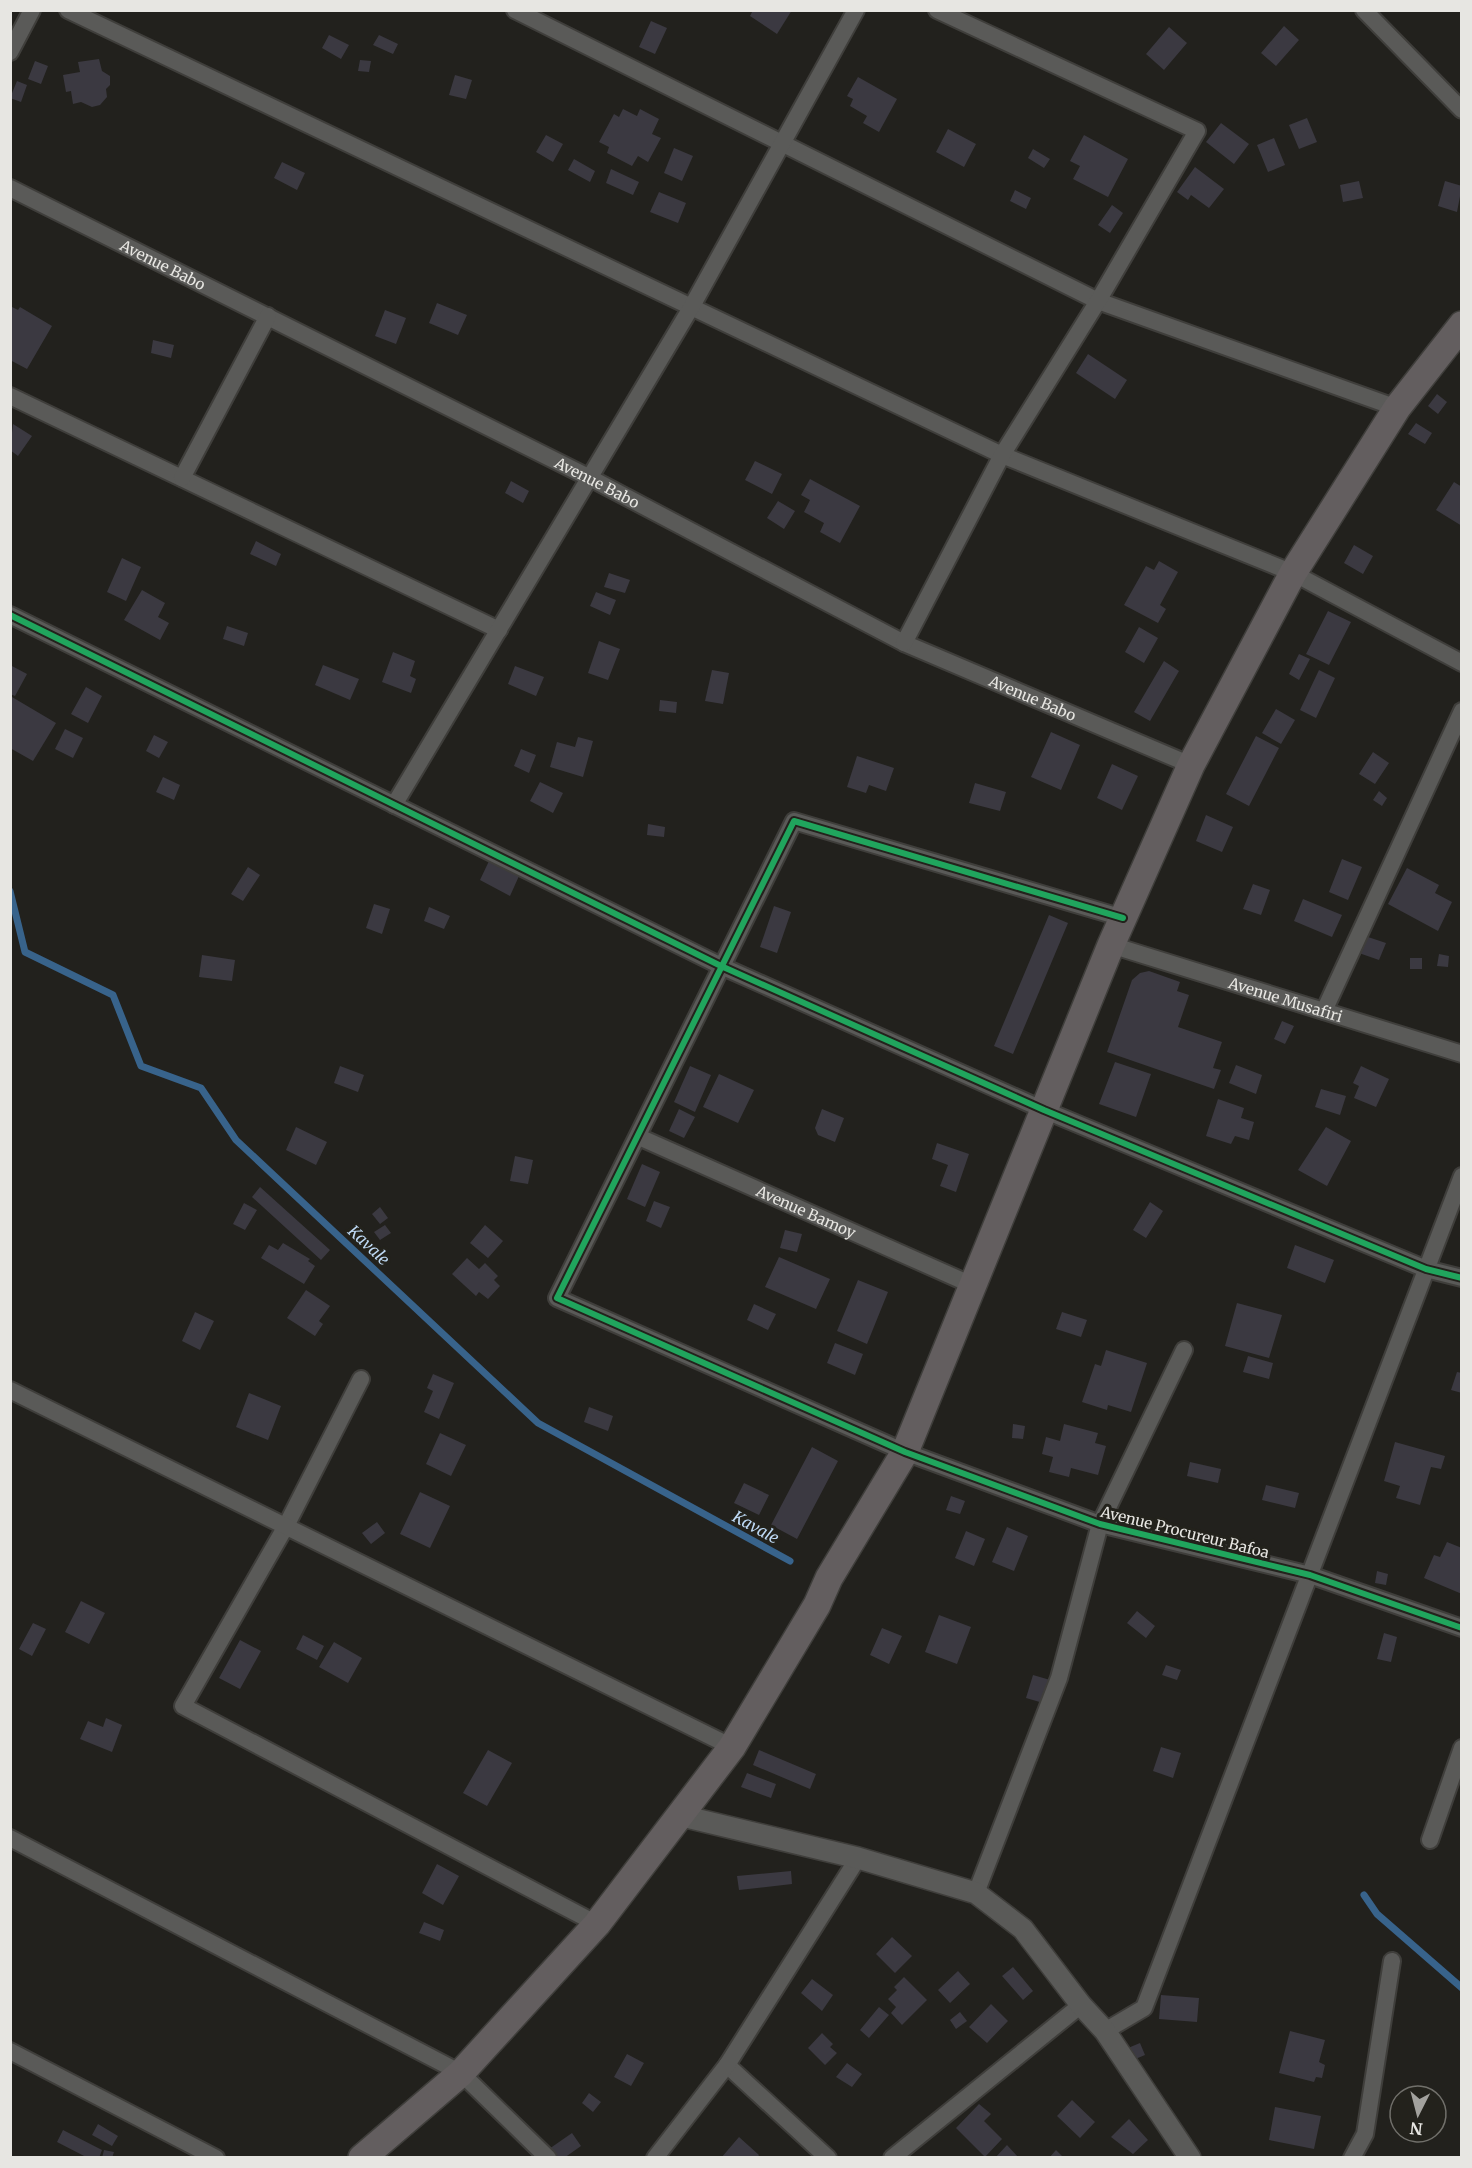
<svg xmlns="http://www.w3.org/2000/svg" width="1472" height="2168" font-family="Merriweather,serif">
  <rect width="100%" height="100%" fill="#22211d"/>
  <g fill="none" stroke-linecap="round" stroke-linejoin="round">
    <!-- stream -->
    <path stroke="#38638b" stroke-width="7" d="M10,891L25,952L113,995L141,1066L201,1088L236,1140L538,1423L790,1561
      M1364,1895L1377,1914L1462,1988"/>
  </g>
  <!-- building -->
  <path fill="#3b3941" d="M753,10H792L777,34L750,16Z
    M651,21L667,28L655,54L639,47Z
    M1284,26L1299,40L1276,66L1261,53Z
    M1169,27L1187,43L1164,70L1146,54Z
    M329,35L349,45L341,59L322,48Z
    M379,35L398,44L393,54L373,45Z
    M99,59L102,71L110,76V85L106,89L107,97L100,105L92,107L81,102L73,104L71,91L66,92L63,75L80,72L78,62Z
    M360,60L371,61L369,72L358,71Z
    M35,61L48,66L41,84L28,79Z
    M455,75L472,80L466,99L449,95Z
    M858,77L897,99L879,132L863,123L867,116L850,106L853,99L847,96Z
    M17,81L27,85L21,102L10,98Z
    M623,109L637,116L640,109L659,119L652,134L661,138L648,162L638,156L632,166L607,153L609,147L599,142L614,114L619,117Z
    M1307,118L1317,142L1299,149L1289,125Z
    M1221,123L1249,144L1234,164L1206,142Z
    M948,129L976,144L964,167L936,152Z
    M546,135L563,144L553,162L536,152Z
    M1084,135L1128,159L1108,197L1073,179L1080,166L1070,161Z
    M1274,138L1285,165L1268,172L1257,145Z
    M674,148L693,156L682,181L664,173Z
    M1033,149L1050,159L1044,168L1028,158Z
    M574,159L595,171L590,182L568,170Z
    M282,162L305,173L297,190L274,178Z
    M1195,167L1224,189L1209,208L1191,195L1188,200L1177,192Z
    M611,169L639,182L633,195L606,183Z
    M1359,181L1363,198L1343,202L1340,185Z
    M1445,181L1462,186L1457,212L1438,206Z
    M1015,190L1031,198L1026,209L1010,201Z
    M659,192L686,203L678,223L650,212Z
    M1112,205L1123,213L1110,233L1098,225Z
    M437,303L467,315L458,335L429,323Z
    M10,306L18,310L20,307L52,326L27,369L10,360Z
    M385,310L406,318L396,344L375,336Z
    M153,340L174,345L171,358L151,353Z
    M1088,354L1127,380L1115,399L1076,373Z
    M1437,394L1447,402L1438,414L1428,406Z
    M1416,423L1432,433L1425,444L1408,434Z
    M13,424L32,436L18,456L10,450Z
    M755,461L782,474L772,494L745,480Z
    M810,479L860,506L840,543L820,532L824,523L804,512L810,500L801,495Z
    M511,481L529,491L523,503L505,493Z
    M1454,482L1462,487V526L1436,510Z
    M778,501L795,511L784,529L767,518Z
    M256,541L281,554L276,566L250,554Z
    M1354,545L1373,556L1363,574L1344,563Z
    M122,558L141,567L126,601L107,592Z
    M1159,561L1178,572L1160,605L1166,609L1158,623L1124,605L1146,566L1154,570Z
    M609,573L630,580L625,593L604,587Z
    M142,590L165,603L158,617L169,623L160,640L124,620Z
    M596,592L616,600L610,615L590,606Z
    M1328,611L1351,622L1329,665L1306,654Z
    M227,626L248,633L244,646L223,639Z
    M1139,627L1158,638L1144,663L1125,652Z
    M599,641L620,649L608,680L588,673Z
    M393,652L415,661L410,676L416,679L411,693L382,682Z
    M1299,654L1310,659L1299,680L1289,674Z
    M1164,661L1179,671L1150,721L1134,712Z
    M10,665L27,674L15,696L10,694Z
    M323,665L359,679L350,700L315,685Z
    M515,666L544,677L536,696L508,684Z
    M712,670L729,673L723,704L705,701Z
    M1319,670L1335,678L1316,718L1300,710Z
    M86,687L102,696L88,723L71,714Z
    M12,697L56,723L33,761L10,748Z
    M660,700L677,702L676,713L659,711Z
    M1276,709L1295,720L1281,744L1262,733Z
    M65,729L83,738L73,758L55,749Z
    M1051,732L1080,745L1061,790L1031,777Z
    M154,735L168,742L159,758L146,751Z
    M1256,736L1279,748L1249,806L1226,794Z
    M578,737L593,741L583,777L550,767L557,742L575,747Z
    M521,749L536,755L529,773L514,766Z
    M1373,752L1389,763L1375,784L1359,774Z
    M857,756L894,768L886,791L869,785L866,793L847,787Z
    M1112,764L1138,776L1122,810L1097,798Z
    M163,777L180,785L174,800L156,792Z
    M540,782L563,793L553,813L530,801Z
    M975,783L1006,792L1000,811L969,803Z
    M1379,791L1387,798L1382,806L1373,800Z
    M1206,815L1233,827L1222,852L1196,841Z
    M648,824L665,827L664,837L647,835Z
    M1342,859L1362,867L1348,900L1329,892Z
    M489,861L519,876L510,896L480,880Z
    M248,867L260,875L243,901L231,894Z
    M1407,868L1439,885L1435,893L1452,902L1438,931L1388,904Z
    M1253,884L1270,890L1261,915L1243,909Z
    M1303,899L1342,915L1332,937L1294,921Z
    M374,904L390,909L382,934L366,928Z
    M774,906L791,912L777,953L760,947Z
    M429,907L450,916L444,929L424,921Z
    M1049,915L1068,923L1013,1054L994,1046Z
    M1362,935L1386,943L1379,960L1356,952Z
    M1439,954L1449,956L1448,967L1437,966Z
    M202,955L235,960L232,981L199,977Z
    M1410,958H1422V969H1410Z
    M1149,971L1180,982L1177,991L1189,995L1178,1027L1222,1042L1213,1068L1221,1070L1214,1089L1107,1052L1132,980L1140,973Z
    M1282,1021L1294,1026L1285,1044L1274,1039Z
    M1115,1062L1151,1074L1136,1117L1099,1104Z
    M1236,1065L1262,1075L1256,1094L1229,1083Z
    M340,1066L364,1075L358,1092L334,1083Z
    M690,1066L711,1075L695,1112L674,1102Z
    M1361,1066L1389,1079L1376,1107L1354,1098L1359,1086L1353,1083Z
    M719,1074L754,1090L738,1123L703,1107Z
    M1321,1089L1346,1096L1340,1115L1315,1107Z
    M1218,1099L1244,1108L1241,1118L1254,1122L1249,1140L1235,1136L1231,1144L1206,1136Z
    M679,1109L695,1117L684,1138L669,1131Z
    M822,1109L844,1118L835,1142L818,1135L815,1128Z
    M296,1127L327,1142L316,1165L286,1150Z
    M1326,1127L1351,1141L1327,1186L1298,1170Z
    M937,1143L969,1154L956,1192L940,1186L948,1165L932,1159Z
    M515,1156L533,1160L528,1184L510,1181Z
    M642,1164L660,1172L645,1207L627,1199Z
    M260,1187L330,1250L321,1260L252,1197Z
    M654,1201L670,1207L661,1228L646,1221Z
    M1150,1202L1163,1211L1146,1238L1133,1230Z
    M244,1203L257,1210L245,1230L233,1224Z
    M380,1207L388,1218L380,1224L372,1214Z
    M385,1225L391,1233L380,1240L374,1232Z
    M485,1225L503,1241L488,1258L470,1243Z
    M785,1230L802,1234L797,1252L780,1248Z
    M283,1243L310,1259L308,1261L315,1266L304,1284L261,1258L269,1245L278,1250Z
    M1295,1245L1334,1260L1325,1283L1287,1268Z
    M779,1257L830,1279L816,1309L765,1287Z
    M467,1258L479,1269L485,1263L498,1276L494,1280L500,1286L488,1299L479,1292L476,1296L452,1274Z
    M858,1280L888,1292L867,1344L837,1331Z
    M306,1290L330,1306L319,1321L323,1324L315,1336L287,1318Z
    M1237,1303L1282,1315L1269,1358L1225,1346Z
    M754,1304L776,1314L768,1330L747,1320Z
    M195,1312L214,1321L200,1350L182,1341Z
    M1062,1312L1087,1320L1081,1337L1056,1329Z
    M835,1343L863,1354L855,1375L827,1363Z
    M1106,1350L1147,1363L1131,1412L1108,1405L1107,1410L1082,1402L1095,1364L1101,1366Z
    M1248,1356L1273,1363L1269,1379L1243,1372Z
    M1457,1372L1462,1373V1393L1451,1390Z
    M433,1374L454,1383L439,1419L424,1412L433,1391L427,1388Z
    M249,1393L281,1406L268,1440L236,1427Z
    M589,1407L613,1416L608,1431L584,1422Z
    M1013,1424L1025,1426L1023,1439L1012,1438Z
    M1064,1424L1098,1433L1095,1443L1106,1446L1098,1475L1071,1468L1069,1477L1049,1472L1053,1457L1042,1454L1046,1437L1060,1441Z
    M440,1433L466,1445L451,1476L426,1464Z
    M1395,1442L1445,1456L1441,1469L1431,1467L1420,1505L1396,1498L1400,1486L1384,1481Z
    M812,1447L838,1461L797,1539L771,1525Z
    M1190,1462L1221,1469L1218,1483L1187,1476Z
    M744,1483L769,1495L759,1515L734,1503Z
    M1266,1485L1299,1493L1295,1508L1262,1500Z
    M420,1492L450,1506L430,1548L400,1534Z
    M951,1496L965,1501L960,1514L946,1510Z
    M377,1522L385,1533L371,1544L362,1533Z
    M1007,1527L1028,1536L1014,1571L992,1562Z
    M966,1531L985,1539L974,1566L955,1558Z
    M1447,1542L1462,1548V1594L1424,1578L1434,1555L1440,1557Z
    M1377,1571L1388,1574L1386,1585L1375,1583Z
    M81,1601L105,1613L89,1644L65,1632Z
    M1137,1611L1155,1626L1146,1638L1127,1623Z
    M939,1615L971,1627L957,1664L925,1652Z
    M33,1623L46,1629L32,1656L19,1649Z
    M882,1628L902,1636L889,1664L870,1655Z
    M1384,1633L1397,1637L1391,1662L1377,1659Z
    M303,1635L324,1646L317,1660L296,1649Z
    M240,1640L261,1651L240,1689L219,1678Z
    M334,1642L362,1658L348,1683L319,1667Z
    M1166,1665L1181,1670L1177,1680L1162,1675Z
    M1033,1675L1064,1684L1057,1707L1026,1698Z
    M106,1718L122,1725L112,1752L80,1739L88,1721L103,1727Z
    M1161,1747L1181,1753L1173,1778L1153,1771Z
    M488,1750L512,1763L487,1806L463,1793Z
    M759,1750L816,1774L810,1789L753,1765Z
    M747,1773L776,1784L771,1798L741,1787Z
    M437,1864L459,1876L443,1905L422,1893Z
    M791,1871L792,1884L739,1890L737,1876Z
    M424,1922L444,1930L440,1941L419,1933Z
    M892,1937L912,1956L895,1973L876,1954Z
    M1013,1967L1033,1991L1023,2000L1002,1976Z
    M958,1971L970,1984L950,2003L938,1990Z
    M904,1977L927,2000L902,2025L891,2013L896,2007L888,1999L897,1990L894,1987Z
    M812,1979L833,1995L822,2011L801,1993Z
    M1161,1995L1199,1998L1197,2022L1159,2019Z
    M991,2004L1008,2021L987,2043L969,2027Z
    M879,2007L889,2015L869,2038L860,2030Z
    M960,2012L967,2021L956,2029L950,2020Z
    M1290,2031L1325,2040L1319,2062L1325,2065L1322,2078L1316,2077L1314,2082L1279,2073Z
    M822,2033L833,2044L830,2047L837,2053L825,2065L808,2048Z
    M1140,2043L1145,2055L1133,2060L1128,2048Z
    M627,2054L644,2063L631,2086L614,2077Z
    M847,2063L862,2074L852,2087L836,2077Z
    M589,2093L601,2102L593,2112L582,2103Z
    M1072,2100L1095,2122L1080,2138L1057,2116Z
    M979,2104L991,2114L984,2121L1002,2139L985,2157L956,2128Z
    M1275,2107L1321,2116L1314,2149L1269,2140Z
    M1129,2119L1148,2140L1133,2154L1111,2137Z
    M98,2124L118,2136L112,2146L92,2135Z
    M63,2130L102,2150L99,2158H88L57,2142Z
    M572,2133L581,2146L564,2158H556L549,2149Z
    M739,2137L759,2155L757,2158H721Z
    M1007,2145L1019,2158H995Z
    M104,2150L114,2152L112,2158H102Z
    M1056,2150L1064,2158H1049Z"/>
  <g fill="none" stroke-linecap="round" stroke-linejoin="round">
    <!-- minor casing -->
    <g stroke="#3f3e3b" stroke-width="20">
      <g id="minor">
        <path d="M68,10L1002,455L1293,573L1462,663"/>
        <path d="M515,10L1098,301L1397,408"/>
        <path d="M1364,10L1462,110"/>
        <path d="M10,52L32,10"/>
        <path id="s1" d="M10,188L590,478L904,643L1191,765"/>
        <path d="M10,396L499,630"/>
        <path d="M182,478L268,316"/>
        <path d="M10,615L721,966L1044,1110L1426,1269L1462,1278"/>
        <path d="M904,643L1002,455L1098,301L1197,131L937,10"/>
        <path d="M394,805L692,306L856,10"/>
        <path d="M1123,918L794,821L557,1298L905,1452L1100,1524L1310,1575L1462,1628"/>
        <path id="s2" d="M1111,945L1462,1054"/>
        <path d="M1324,1011L1462,711"/>
        <path id="s3" d="M639,1137L972,1285"/>
        <path d="M361,1379L286,1526L183,1706L597,1924"/>
        <path d="M10,1390L732,1747"/>
        <path d="M10,1838L461,2073L548,2158"/>
        <path d="M1430,1840L1462,1748"/>
        <path d="M976,1893L1059,1678L1100,1524L1184,1350"/>
        <path d="M1105,2031L1144,2008L1462,1176"/>
        <path d="M10,2051L216,2158"/>
        <path d="M727,2065L828,2158"/>
        <path d="M655,2158L727,2065L858,1858"/>
        <path d="M892,2158L1081,2005"/>
        <path d="M1352,2158L1365,2134L1392,1961"/>
      </g>
    </g>
    <!-- tertiary casing -->
    <g stroke="#3f3e3b" stroke-width="24">
      <path id="tertiary" d="M678,1815L858,1858L976,1893L1023,1929L1081,2005L1105,2031L1190,2158"/>
    </g>
    <!-- primary casing -->
    <g stroke="#3f3e3b" stroke-width="30">
      <path id="primary" d="M362,2158L461,2073L597,1924L732,1747L817,1605L829,1578L905,1452L1111,945L1191,765L1293,573L1397,408L1462,325"/>
    </g>
    <!-- minor -->
    <use href="#minor" stroke="#5a5a58" stroke-width="16"/>
    <!-- tertiary -->
    <use href="#tertiary" stroke="#5a5a58" stroke-width="21"/>
    <!-- primary -->
    <use href="#primary" stroke="#635e5f" stroke-width="27"/>
    <!-- cycleway casing -->
    <g stroke="#23221c" stroke-width="10">
      <path id="cycleway" d="M10,615L721,966L1044,1110L1426,1269L1462,1278
        M1123,918L794,821L557,1298L905,1452L1100,1524L1310,1575L1462,1628"/>
    </g>
    <!-- cycleway -->
    <use href="#cycleway" stroke="#20a55d" stroke-width="6"/>
  </g>
  <g text-anchor="middle" dominant-baseline="central" stroke-width="6" stroke-linejoin="round" paint-order="stroke">
    <!-- street labels -->
    <g font-size="15" fill="#e7e6e2" stroke="#23221c">
      <text stroke="none"><textPath href="#s1" startOffset="171">Avenue Babo</textPath></text>
      <text stroke="none"><textPath href="#s1" startOffset="657">Avenue Babo</textPath></text>
      <text stroke="none"><textPath href="#s1" startOffset="1143">Avenue Babo</textPath></text>
      <text stroke="none"><textPath href="#s2" startOffset="183">Avenue Musafiri</textPath></text>
      <text stroke="none"><textPath href="#s3" startOffset="183">Avenue Bamoy</textPath></text>
      <text transform="translate(1185 1532) rotate(14)">Avenue Procureur Bafoa</text>
    </g>
    <!-- water labels -->
    <g font-size="16" font-style="italic" fill="#bed9f4" stroke="#23221c">
      <text transform="translate(369 1245) rotate(43)">Kavale</text>
      <text transform="translate(756 1527) rotate(29)">Kavale</text>
    </g>
  </g>
  <!-- border -->
  <rect width="1472" height="2168" fill="none" stroke="#e7e6e2" stroke-width="24"/>
  <!-- north arrow -->
  <g transform="translate(1418 2114) rotate(186)"><circle r="28" fill="#23221c" stroke="#71706b" stroke-width="1.5"/>
  <path d="M0-4.5L10 22L0 15L-10 22Z" fill="#a2a19d"/>
  <text y="-9" font-size="16" font-weight="bold" text-anchor="middle" fill="#e7e6e2">N</text>
  </g>
</svg>
